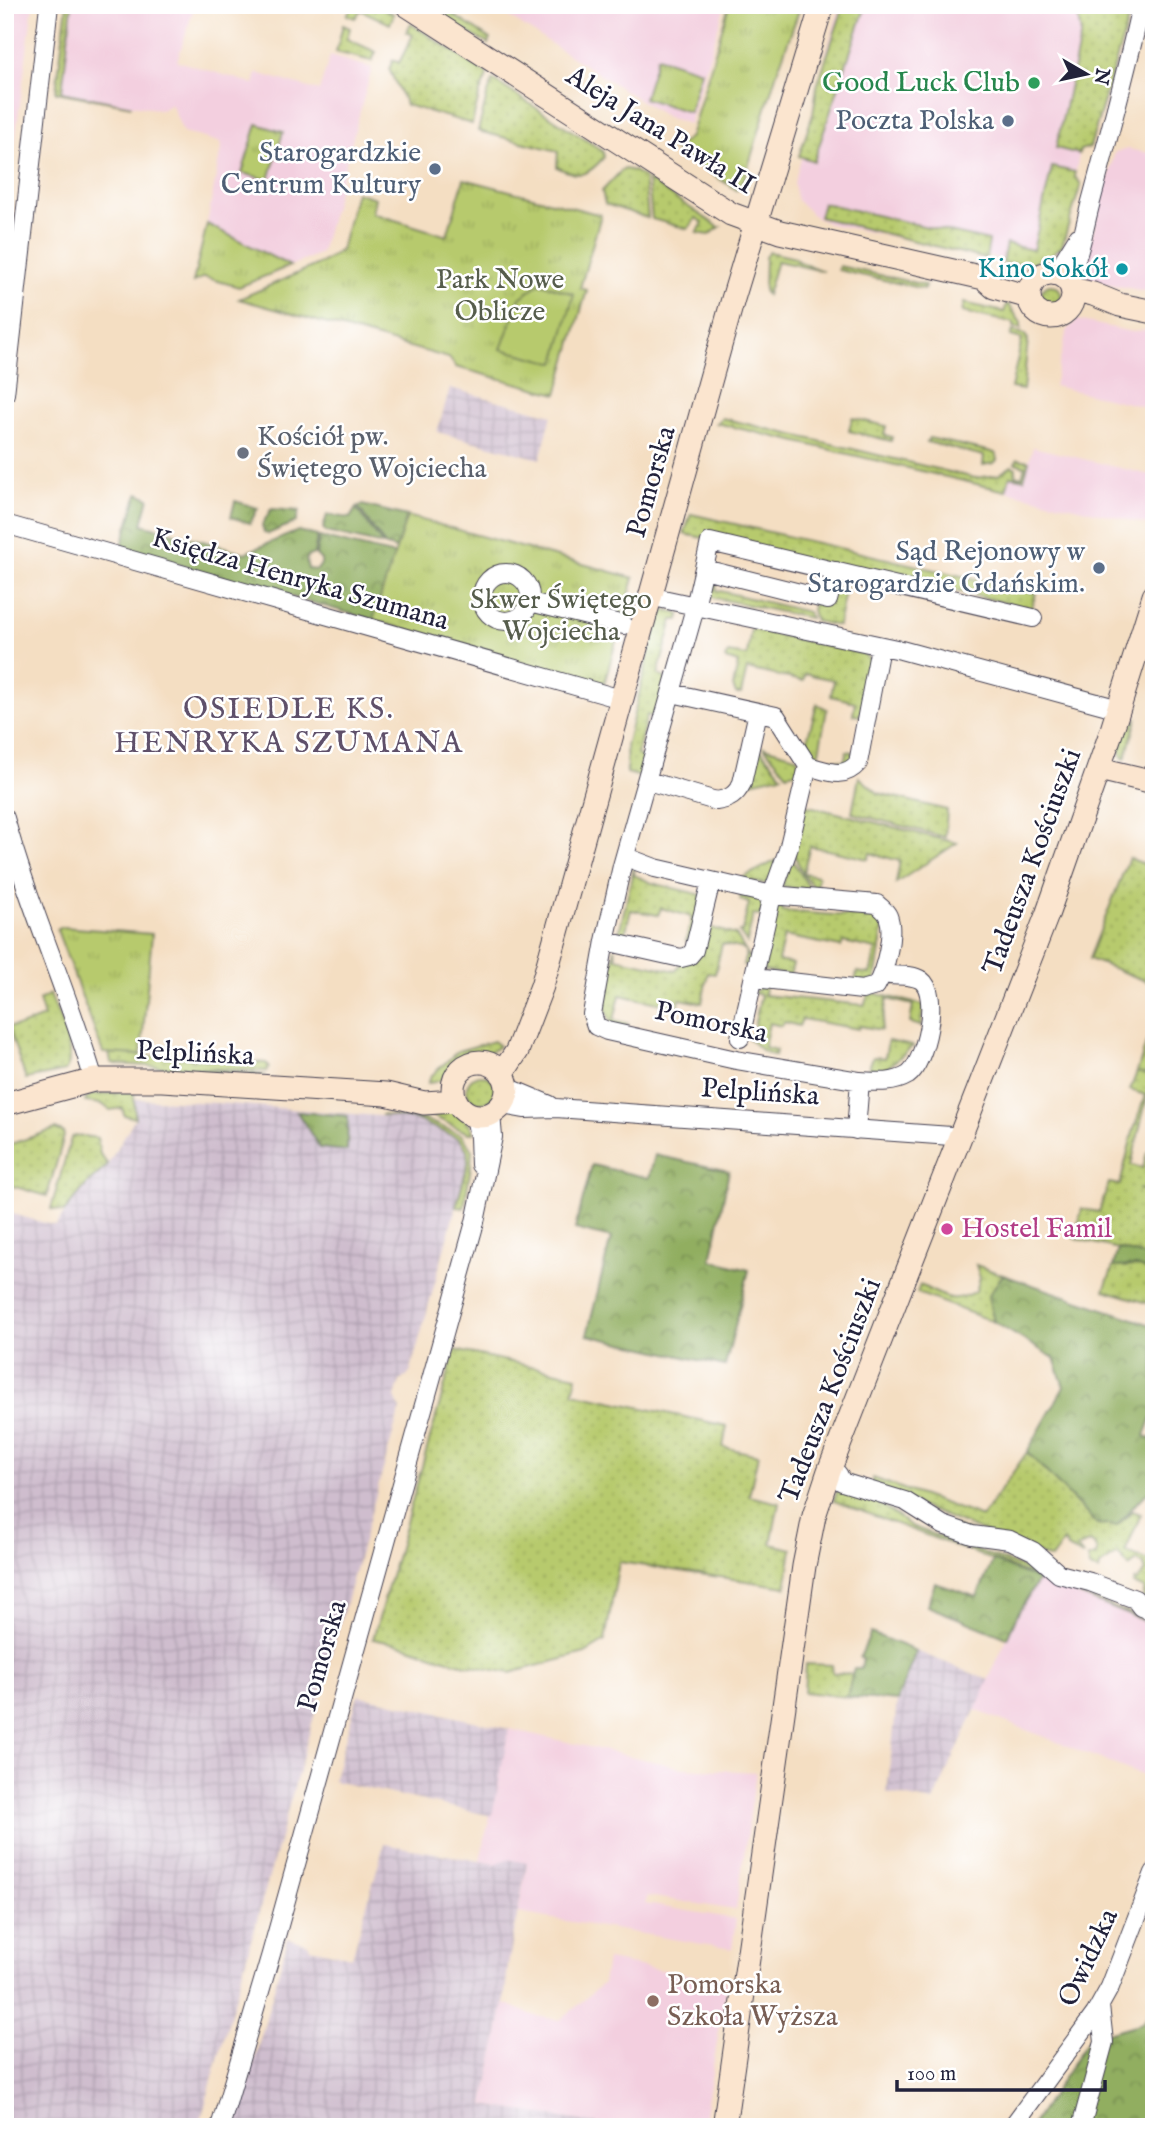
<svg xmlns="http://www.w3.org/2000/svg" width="1159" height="2132" font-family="'IM FELL English',serif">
  <defs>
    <pattern id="industrial-grid" width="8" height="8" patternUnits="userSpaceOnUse" patternTransform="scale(1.75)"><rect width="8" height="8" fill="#cfbdce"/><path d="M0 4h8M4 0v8" fill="none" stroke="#b1a2b2"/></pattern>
    <pattern id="grass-dots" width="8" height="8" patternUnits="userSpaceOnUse" patternTransform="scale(1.75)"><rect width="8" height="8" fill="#b7ca6d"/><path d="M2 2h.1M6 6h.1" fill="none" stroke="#9dad5f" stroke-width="1.8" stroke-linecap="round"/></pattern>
    <pattern id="forest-crowns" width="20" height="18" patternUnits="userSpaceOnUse" patternTransform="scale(1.75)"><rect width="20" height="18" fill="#91ae60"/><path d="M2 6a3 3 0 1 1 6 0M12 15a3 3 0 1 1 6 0" fill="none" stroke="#768d50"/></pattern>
    <pattern id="park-tufts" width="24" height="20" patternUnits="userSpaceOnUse" patternTransform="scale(1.75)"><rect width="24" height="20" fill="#b7ca6d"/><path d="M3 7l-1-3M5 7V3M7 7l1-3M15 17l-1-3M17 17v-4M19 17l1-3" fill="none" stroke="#9dad5f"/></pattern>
  </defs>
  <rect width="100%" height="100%" fill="#fff"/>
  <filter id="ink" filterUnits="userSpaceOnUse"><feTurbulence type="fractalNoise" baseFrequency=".0143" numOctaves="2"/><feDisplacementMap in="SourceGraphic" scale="14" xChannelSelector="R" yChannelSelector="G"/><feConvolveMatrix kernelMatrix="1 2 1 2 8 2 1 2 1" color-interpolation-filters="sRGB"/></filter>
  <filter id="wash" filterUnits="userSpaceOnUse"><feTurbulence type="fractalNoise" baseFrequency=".00686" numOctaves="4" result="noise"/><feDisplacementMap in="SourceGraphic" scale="28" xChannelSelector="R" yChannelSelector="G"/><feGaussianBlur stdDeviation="1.57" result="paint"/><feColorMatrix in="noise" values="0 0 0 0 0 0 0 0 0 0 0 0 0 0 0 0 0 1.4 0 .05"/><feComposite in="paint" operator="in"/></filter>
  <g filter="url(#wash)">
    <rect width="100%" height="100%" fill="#f4dec2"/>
    <!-- built -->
    <path fill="#f3cfdf" d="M5,5H33L5,217Z
      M72,5H195L177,61L254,84L257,73L319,91L330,56L372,68L321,253L290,266L207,224L222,143L183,132L171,104L162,110L62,93Z
      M512,5H725L689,124L668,118L509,17Z
      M841,5H1129L1116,69L1091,147L1080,150L1075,176L1081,184L1059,252L1028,265L830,224L816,218L797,200L794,183L826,74V53Z
      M1128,149L1154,154V293L1087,280L1089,246L1115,152Z
      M1077,320L1132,332L1144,330L1154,333V409L1054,386L1067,330Z
      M1033,447L1154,476V526L1006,491L1010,476L1024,479Z
      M1038,1580L1154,1625V1780L975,1710L1018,1613Z
      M509,1729L683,1768L756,1772L736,1910L648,1896L645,1904L736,1919L732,1949L518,1913L527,1863L496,1864L480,1861Z
      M607,1960L727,1982L703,2127H618L484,2105L504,2003L535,2016L561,2020L603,1983Z"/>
    <!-- industrial -->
    <path fill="url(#industrial-grid)" d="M450,388L552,415L540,459L437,432Z
      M135,1099L217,1103L415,1119L460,1139L467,1150L468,1163L410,1373L400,1381L395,1397L400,1409L199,2127H5V1212L56,1226L77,1194L108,1164L135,1118Z
      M916,1651L989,1680L933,1802L887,1793L897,1701Z
      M358,1695L509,1729L492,1816L333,1781Z
      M384,1844L496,1864L507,1859L527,1863L508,1965L504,2003L484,2105L618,2127H236L288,1938L308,1944L310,1948L352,1957Z"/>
    <!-- grass -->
    <path fill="url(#grass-dots)" stroke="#6c7654" stroke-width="2" d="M67,5H72L62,92L132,106L56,92Z
      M353,5H377L394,14L390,24L361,10L355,18L347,15Z
      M422,5H438L490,39L488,44Z
      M844,5H866L814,161L799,156L813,114L817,86Z
      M1076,5H1107L1131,11L1090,147L1080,150L1079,154L1056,148L1081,34Z
      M411,24L486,73L487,76L480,92L472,124L406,105L389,69L393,60L399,63L413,35L406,32Z
      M343,25L350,28L347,39L376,52L372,61L336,52Z
      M493,80L600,149L603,152L604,157C588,176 580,179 557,167L558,151L478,131L487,96Z
      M1052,167L1075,172L1074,176L1081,184L1062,246L1051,255L1030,264L1002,263L1006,244L1033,250Z
      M625,169L634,171L644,177L648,218L605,204L602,191L621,171Z
      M648,180L719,227H720L709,235L697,233L703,223L696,218L688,229L652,219Z
      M823,203L989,241L986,259L819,217Z
      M769,252L796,258L797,261L823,271L777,261L767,295L764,291L765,257Z
      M839,266L925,285L924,289L838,270Z
      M1041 295a10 10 0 1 1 20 0a10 10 0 1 1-20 0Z
      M964,303L1004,312L1007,304L1009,305L1021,323V329L1014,327V323L962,312Z
      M1013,331L1024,334L1028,339L1023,390L1011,388L1022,339L1011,336Z
      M722,418L975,478L998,475L1012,466L1016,468L1015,475L1022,477L1025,466L1015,463L1018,459L1029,461L1024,479L1010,476L1006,491L716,423Z
      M852,418L886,426L884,435L892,437L891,441L849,431Z
      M929,438L992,452L996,454L997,460L994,463L983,465L984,456L927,442Z
      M691,514L1036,593L1031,609L927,584L684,534Z
      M714,580L717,581L716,590L808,612L810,618L715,598L708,593L710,583Z
      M846,586L838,626L815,621L812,610L814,601Z
      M664,610L679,614V620H673L658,674L668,680L657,719L647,715L637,755L642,757L641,777L627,773L626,746L657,621Z
      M751,629L864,654L871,662L860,716L853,715L855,702L831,696L834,680L805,674L803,681L747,669L741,694H736L733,687L738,663L726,659L728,653L747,656Z
      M817,704L827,709L818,757L844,761L847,751L853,752L851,761L841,766L812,758L805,747Z
      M1137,719L1126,756L1125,758L1122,757L1119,744L1124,724Z
      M756,744L782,775L746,783Z
      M764,747L796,756L803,770L787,774Z
      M859,777L878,793L947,810L945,837L852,813Z
      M805,805L957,843L896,883L900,861L870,853L868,859L810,846L803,873L818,876L816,888H814L803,874L793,852Z
      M783,857L767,884L741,880L742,878Z
      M791,858L810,889V890L782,887Z
      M1129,858L1154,868V984L1089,959Z
      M635,864L634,875L652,883L702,895L694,941H686L692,917L661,908L658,915L631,910L625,934L636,938V943L618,937Z
      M741,895L762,899V916L753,915L747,943L739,932H742L749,903L740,900Z
      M774,903L782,904V911L874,918L875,910L885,916L875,981L855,982L857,972L870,974L876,949L843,942L841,947L784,936L778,961L793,964L790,975L763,971Z
      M705,926L736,935L750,959V967L743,965L746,954L744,949L722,944L715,974L708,973L702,1003L680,999L678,1007L620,995L614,1020L628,1024L626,1029L611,1025L605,1005L615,948L616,958L676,971Z
      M765,984L764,995L864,1005L868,995L873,993L923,1005L921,1026L910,1023L913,1005L887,999L881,1030L860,1026L859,1029L802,1019L799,1026L784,1022L782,1026L769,1023L764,1047L776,1050L775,1056L761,1050L745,1035L752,1036L761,995L753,993Z
      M50,994C56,1012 79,1055 65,1071L26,1079L8,1027L20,1026L44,1017L39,1000Z
      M493,1041L499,1046C489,1055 480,1053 469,1057C450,1065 451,1082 428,1083L431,1076L458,1051Z
      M888,1041L913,1046L882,1072L868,1070L873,1057L885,1058Z
      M109,1053L266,1063L269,1067L267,1071L166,1067L264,1075L260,1077L170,1072L164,1067L115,1064L111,1062Z
      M1137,1072L1152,1076L1131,1165L1143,1168L1147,1153L1154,1145V1180L1151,1191L1138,1189L1150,1192L1149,1202L1154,1203V1258L1074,1238L1082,1209L1099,1212L1109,1183L1120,1185L1131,1139L1145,1095L1130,1090Z
      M467 1089a14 14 0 1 1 28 0a14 14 0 1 1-28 0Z
      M134,1091L135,1118L124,1115L123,1108L110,1110L102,1104L85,1102L86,1099L91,1095Z
      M453,1110L469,1123L474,1133H468L428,1114Z
      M381,1115L423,1119L462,1135L472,1150L471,1166L464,1208L456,1207L468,1163L467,1150L460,1139L415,1119Z
      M55,1129L63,1132L64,1136L47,1196L5,1184V1146Z
      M75,1135L97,1138L100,1154L108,1165L87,1184L64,1212L51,1209L71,1138Z
      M976,1265L1003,1275L988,1296L994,1322L917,1293L920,1285C943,1296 953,1305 976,1291L980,1278Z
      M1136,1266L1154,1272V1305L1104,1290L1113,1267Z
      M455,1350L577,1376L573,1393L727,1426L723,1447L758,1455L749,1496L779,1503L771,1544L792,1549L786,1587L619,1562L605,1641L585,1653L510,1673L457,1663L406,1646L373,1639Z
      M1027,1452L1097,1524L1117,1526L1132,1511L1141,1514L1125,1552L1154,1563V1606L1146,1604L1143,1596L1145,1589L1133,1584L1134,1580L1137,1581L1146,1571L1143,1564L1137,1561L1129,1567L1118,1554L1100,1566L1099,1571L1090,1568L1088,1558L1096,1556L1097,1551L1094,1545L1090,1542L1077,1548L1084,1556L1067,1548L1064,1541L1051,1559L843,1475L870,1485L873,1478L982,1517Z
      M838,1488L870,1497L911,1526L1032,1571L1052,1584L1154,1623V1625L993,1560L834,1501Z
      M887,1502L1002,1543L1039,1563L1033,1565L918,1522Z
      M806,1664L832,1665L833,1673L853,1674L847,1697L804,1692Z"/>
    <!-- forest -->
    <path fill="url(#forest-crowns)" stroke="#5a684e" stroke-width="2" d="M138,493L149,498L142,524L245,553L298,531L317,536L314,554L308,556L306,560L308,569L317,570L321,564V560L316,555L319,537L395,555L373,620L121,548Z
      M235,501L258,508L250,523L231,517Z
      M362,505L407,516L396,549L386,546L358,507Z
      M356,508L383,545L326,532L323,528L327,515L350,518Z
      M271,509L299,511L296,522L268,534L264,533L262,525Z
      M297,1112L348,1116L347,1151L320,1148Z
      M655,1155L729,1171L711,1260L749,1270L725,1366L587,1335L611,1238L575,1229L592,1165L649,1178Z
      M1118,1249L1154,1258V1272L1136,1266L1113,1267Z
      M1003,1275L1154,1326V1412L1145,1436L1154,1439V1488L1140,1499L1117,1526L1097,1524L1027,1452L1064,1387L1054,1358L994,1322L988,1296Z
      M993,1560L1038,1580L1018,1613L1007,1638L927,1606L935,1583L977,1597Z
      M871,1633L916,1651L897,1701L847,1697L854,1668H861L863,1658L860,1657Z
      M1154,2008V2127H1031L1089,2038L1142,2023Z"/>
    <!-- park -->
    <path fill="url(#park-tufts)" stroke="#6c7654" stroke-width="2" d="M729,5H801L776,75L745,177L737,190L673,149L690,137Z
      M657,57L701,71L689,112L644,98Z
      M257,124L283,132L269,180L242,173Z
      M464,179L601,215L580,288L587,290L557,394L456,367L449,358L239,299L321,263L341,250L356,192L375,198L372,213L447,236Z
      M207,224L290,266L239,287L204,277L193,282Z
      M407,516L634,578L604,684L602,686L373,620Z
      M62,927L152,934L141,1055L103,1053L57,930Z
      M1154,1019V1072L1151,1075L1137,1072Z"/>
    <!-- pitch -->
    <path fill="#b7ca6d" stroke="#6c7654" stroke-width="2" d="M539,283L574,294L555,363L501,349L520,298Z"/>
  </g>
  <g filter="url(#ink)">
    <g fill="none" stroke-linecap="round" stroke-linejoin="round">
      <!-- street casing -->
      <g stroke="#423e4f" stroke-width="20">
        <path id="street" d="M1055,274L1078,237
          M1067,280C1081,255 1084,226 1092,198C1109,134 1127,71 1141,5
          M5,394L49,5
          M5,524L621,699
          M704,569L828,600L836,571
          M482 597a24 24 0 1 1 48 0a24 24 0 1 1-48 0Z
          M649,596L901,650L1119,709
          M530,602L624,625
          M672,693L776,716L808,766C828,771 843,780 858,763L880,647
          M648,781L716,801C730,799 736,795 742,783L758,712
          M5,818C29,907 68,992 94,1080
          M626,857L655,868L772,895L740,1038
          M605,941L681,958L689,956L694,950L711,881
          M754,978L862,990L876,986C885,971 895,933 888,916C886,911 881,908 877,904L772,895L788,850L808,766
          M860,1081C876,1082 893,1084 908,1075C925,1063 941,994 921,980C910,973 895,977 883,974
          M507,1087L550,1105
          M502,1105L524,1109L556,1108L951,1136L959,1139
          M475,1116L479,1137L480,1165
          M856,1130L860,1081L736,1060L607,1031L596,1026L592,1014L605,941L622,866L693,615L710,542L1033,618
          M838,1474L842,1482L905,1501L943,1525L972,1535L1010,1540L1033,1551L1059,1574L1090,1582L1135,1599L1141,1607L1154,1612
          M220,2127L271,1954L475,1222L493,1137L491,1114
          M1012,2127L1095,2014L1110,1987L1154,1873
          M1081,2127L1104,2042L1100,2006"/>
      </g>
      <!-- secondary casing -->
      <g stroke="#423e4f" stroke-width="25">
        <path id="secondary" d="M407,5L731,214L780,232L984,278L994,287L1029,297
          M1029 295a22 22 0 1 1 44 0a22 22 0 1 1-44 0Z
          M1072,289L1093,294L1120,305L1154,312
          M1099,769L1154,782
          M453 1089a27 27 0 1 1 54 0a27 27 0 1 1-54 0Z
          M502,1074L517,1051L542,986L733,299L822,5
          M5,1104L94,1080H162L386,1094L424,1103L456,1101
          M724,2127L804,1566L814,1516L829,1471L1047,915L1111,733L1154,596"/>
      </g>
      <!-- street -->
      <use href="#street" stroke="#fff" stroke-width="18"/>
      <!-- secondary -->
      <use href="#secondary" stroke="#fbe5cf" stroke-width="23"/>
    </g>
  </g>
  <!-- markers -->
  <circle fill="#2e9e5b" stroke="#fff" stroke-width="2.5" cx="1034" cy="83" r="7"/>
  <g fill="#5c6f8a" stroke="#fff" stroke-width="2.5">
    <circle cx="1008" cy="121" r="7"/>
    <circle cx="435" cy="169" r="7"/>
    <circle cx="1099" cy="568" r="7"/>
  </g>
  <circle fill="#0f9aa8" stroke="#fff" stroke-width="2.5" cx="1122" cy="269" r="7"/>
  <circle fill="#6b7280" stroke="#fff" stroke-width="2.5" cx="243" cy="453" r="7"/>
  <circle fill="#d1479c" stroke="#fff" stroke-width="2.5" cx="947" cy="1229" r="7"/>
  <circle fill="#8d6e63" stroke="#fff" stroke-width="2.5" cx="653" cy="2001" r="7"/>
  <g text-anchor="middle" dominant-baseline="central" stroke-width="5" stroke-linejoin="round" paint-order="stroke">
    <!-- leisure labels -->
    <g font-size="28" fill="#27864d" stroke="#fff" text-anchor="end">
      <text x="1020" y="83">Good Luck Club</text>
    </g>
    <!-- service labels -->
    <g font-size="28" fill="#4e5e75" stroke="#fff" text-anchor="end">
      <text x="994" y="121">Poczta Polska</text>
      <text x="421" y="153">Starogardzkie<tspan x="421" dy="32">Centrum Kultury</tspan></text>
      <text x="1085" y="552">Sąd Rejonowy w<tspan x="1085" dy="32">Starogardzie Gdańskim.</tspan></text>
    </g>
    <!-- street labels -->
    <g font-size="28" fill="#22223b" stroke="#fff">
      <text transform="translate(660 131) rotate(32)">Aleja Jana Pawła II</text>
      <text transform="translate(652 482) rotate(-74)">Pomorska</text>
      <text transform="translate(300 580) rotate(16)">Księdza Henryka Szumana</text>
      <text transform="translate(1033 862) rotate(-70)">Tadeusza Kościuszki</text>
      <text transform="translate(711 1023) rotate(12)">Pomorska</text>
      <text transform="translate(195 1054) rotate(3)">Pelplińska</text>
      <text transform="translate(760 1093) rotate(4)">Pelplińska</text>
      <text transform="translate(831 1391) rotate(-69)">Tadeusza Kościuszki</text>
      <text transform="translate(323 1656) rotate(-74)">Pomorska</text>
      <text transform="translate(1089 1958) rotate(-65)">Owidzka</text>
    </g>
    <!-- culture labels -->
    <g font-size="28" fill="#0d838f" stroke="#fff" text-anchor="end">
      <text x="1108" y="269">Kino Sokół</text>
    </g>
    <!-- park labels -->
    <g font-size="28" fill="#565d4c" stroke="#fff">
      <text x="500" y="280">Park Nowe<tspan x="500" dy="32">Oblicze</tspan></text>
      <text x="561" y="600">Skwer Świętego<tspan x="561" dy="32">Wojciecha</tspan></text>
    </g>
    <!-- worship labels -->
    <g font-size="28" fill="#5b616d" stroke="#fff" text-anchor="start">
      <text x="257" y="437">Kościół pw.<tspan x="257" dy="32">Świętego Wojciecha</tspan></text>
    </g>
    <!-- hotel labels -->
    <g font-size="28" fill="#b23c85" stroke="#fff" text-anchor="start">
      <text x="961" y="1229">Hostel Famil</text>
    </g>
    <!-- education labels -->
    <g font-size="28" fill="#785e54" stroke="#fff" text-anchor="start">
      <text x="667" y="1985">Pomorska<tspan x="667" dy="32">Szkoła Wyższa</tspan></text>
    </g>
    <!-- neighbourhood labels -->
    <g font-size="30" letter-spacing="2" fill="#5f506a" stroke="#fff">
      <text x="289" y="710">OSIEDLE KS.<tspan x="289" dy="34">HENRYKA SZUMANA</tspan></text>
    </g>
  </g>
  <!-- margin -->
  <rect width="1159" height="2132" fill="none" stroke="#fff" stroke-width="28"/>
  <!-- north arrow -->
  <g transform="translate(1086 74) rotate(99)" stroke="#ffffff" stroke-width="5" paint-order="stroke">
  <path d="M0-5L12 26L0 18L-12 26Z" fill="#22223b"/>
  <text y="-10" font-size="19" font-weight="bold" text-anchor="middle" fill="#22223b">N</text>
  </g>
  <!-- scale -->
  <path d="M897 2080v10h208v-10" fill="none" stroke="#22223b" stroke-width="3.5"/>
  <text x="907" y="2080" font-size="21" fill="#22223b" stroke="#ffffff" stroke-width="5" paint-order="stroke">100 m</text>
</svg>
